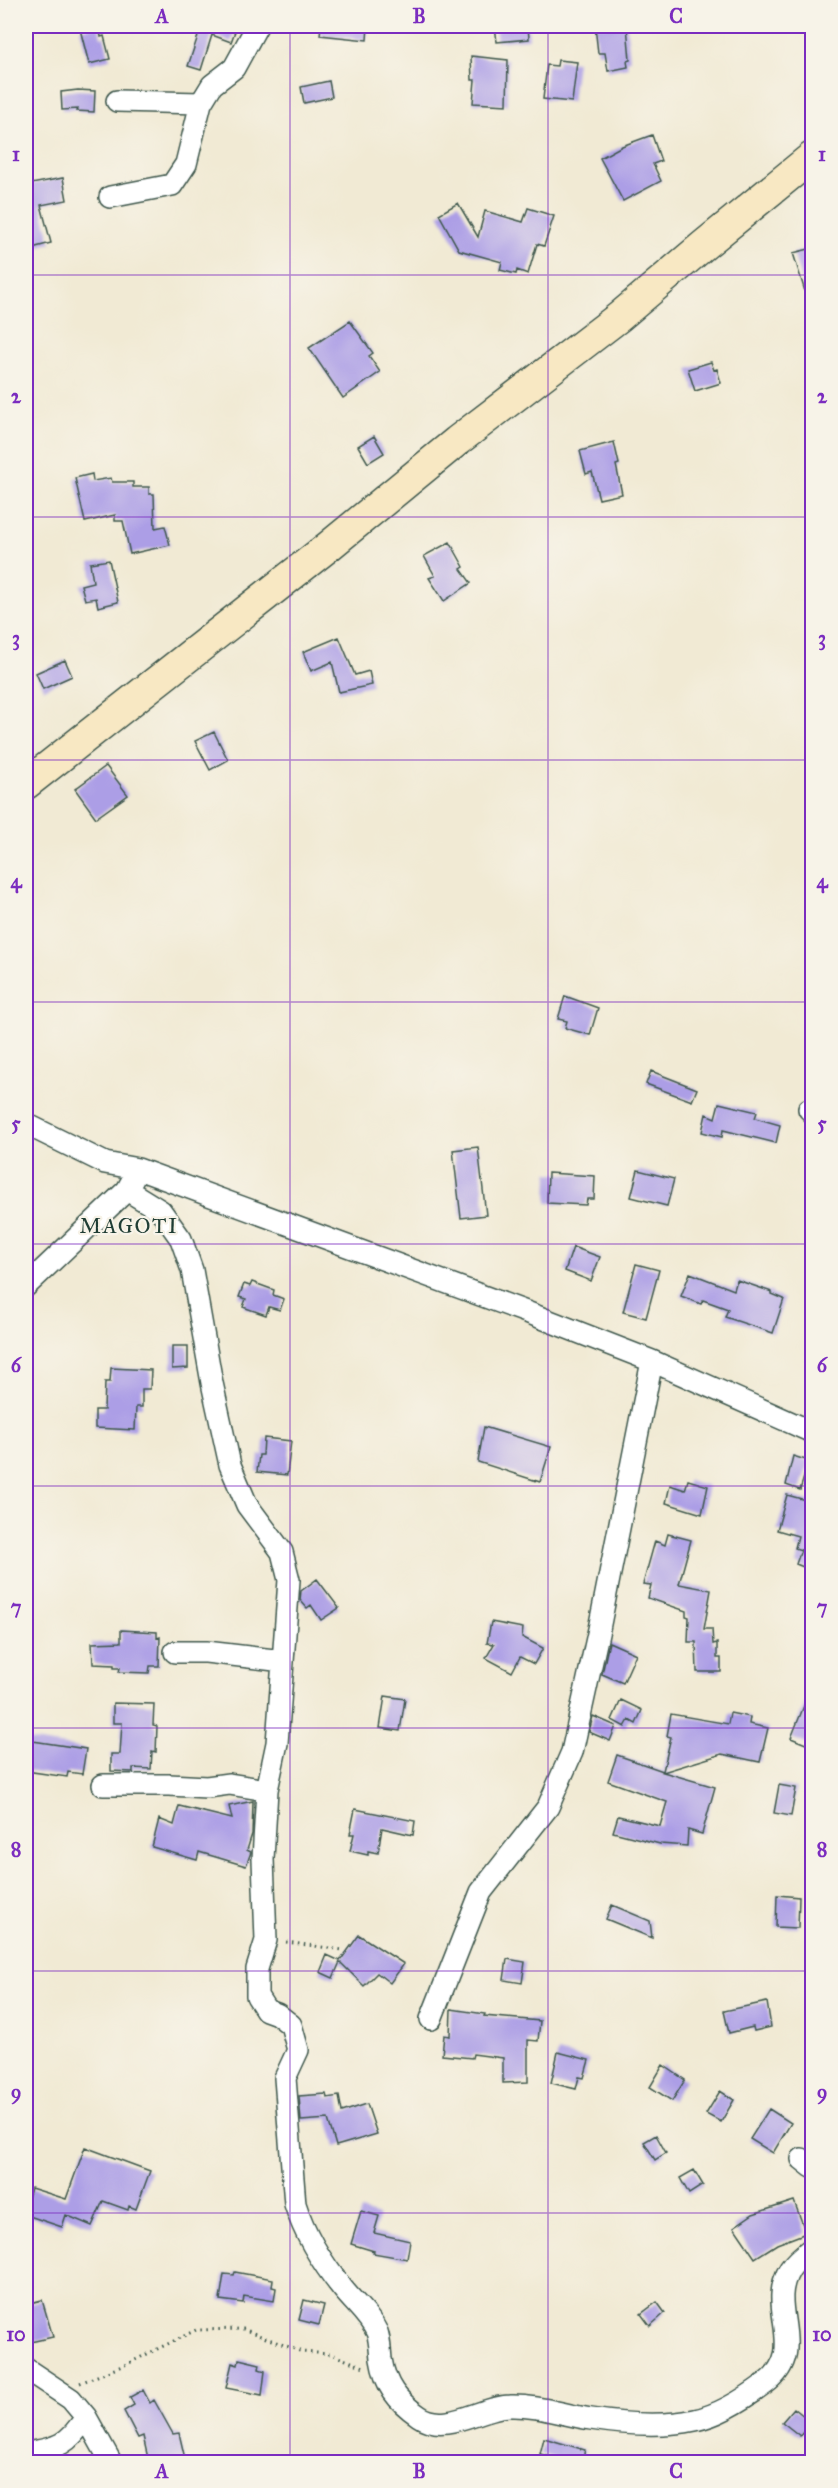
<svg xmlns="http://www.w3.org/2000/svg" width="838" height="2488" font-family="'IM FELL Great Primer',serif">
  <rect width="100%" height="100%" fill="#f7f3e8"/>
  <filter id="ink" filterUnits="userSpaceOnUse"><feTurbulence type="fractalNoise" baseFrequency=".0167" numOctaves="2"/><feDisplacementMap in="SourceGraphic" scale="12" xChannelSelector="R" yChannelSelector="G"/><feConvolveMatrix kernelMatrix="1 2 1 2 8 2 1 2 1" color-interpolation-filters="sRGB"/></filter>
  <filter id="wash" filterUnits="userSpaceOnUse"><feTurbulence type="fractalNoise" baseFrequency=".008" numOctaves="4" result="noise"/><feDisplacementMap in="SourceGraphic" scale="24" xChannelSelector="R" yChannelSelector="G"/><feGaussianBlur stdDeviation="1.35" result="paint"/><feColorMatrix in="noise" values="0 0 0 0 0 0 0 0 0 0 0 0 0 0 0 0 0 1.4 0 .05"/><feComposite in="paint" operator="in"/></filter>
  <g filter="url(#wash)">
    <rect width="100%" height="100%" fill="#f1ead4"/>
    <g id="blocks">
      <!-- building -->
      <path fill="#ac9ee6" d="M99,26L101,37L104,36L110,59L89,64L80,29Z
        M192,26H237L231,42L212,35L201,70L188,66L200,30Z
        M321,26H368L367,40L320,35Z
        M495,26H528L529,39L497,42Z
        M595,26H627L630,60L627,61L628,67L608,71L605,53H598Z
        M471,56L508,60L507,105L473,103L475,80H472Z
        M558,60L577,62L572,102L543,99L547,65L557,66Z
        M329,81L332,97L304,103L301,87Z
        M78,90L95,91L94,112L77,111L78,109L62,110L61,92Z
        M652,135L661,161L653,164L661,181L623,201L600,158L622,146Z
        M63,178L67,200L41,205L51,243L32,248L26,223V185Z
        M458,203L478,237L485,211L523,222L528,208L554,216L544,246L537,244L528,274L517,270L516,274L500,270L502,262L459,250L439,214Z
        M813,248V301H808L793,253Z
        M350,321L373,353L369,356L380,372L343,398L309,348Z
        M711,362L714,370L717,369L721,383L695,391L688,369Z
        M374,436L384,453L368,463L358,446Z
        M614,442L619,464L616,465L622,494L599,499L592,472L586,474L580,451Z
        M92,474L93,481L111,478L112,482H133V487H149V494H154L155,528L165,526L170,545L130,554L123,521H115V515L85,522L75,478Z
        M450,542L464,567L461,569L471,583L444,601L429,578L435,576L424,556Z
        M109,560L118,602L98,607L96,598L85,600L81,585L93,582L90,563Z
        M339,637L355,675L369,671L372,685L339,692L332,662L311,671L303,652Z
        M65,660L72,676L43,689L36,673Z
        M214,732L228,760L210,770L195,741Z
        M106,766L128,795L96,818L75,789Z
        M565,996L598,1008L590,1035L565,1028L567,1021L558,1019Z
        M651,1071L697,1089L692,1101L646,1084Z
        M719,1103L757,1112L755,1118L780,1125L776,1143L723,1130L722,1137L702,1132L706,1114L715,1118Z
        M478,1147L486,1215L461,1218L453,1150Z
        M638,1170L674,1179L667,1206L631,1197Z
        M548,1173L595,1176L594,1199H587L586,1205L547,1203Z
        M573,1247L600,1257L591,1281L565,1271Z
        M636,1264L659,1270L646,1318L623,1312Z
        M690,1273L734,1290L737,1280L772,1292V1294L784,1299L773,1333L725,1317L728,1309L703,1300L701,1304L681,1296Z
        M252,1282L274,1290L273,1295L284,1299L280,1310L269,1307L266,1315L243,1307L246,1299L239,1297L244,1284L250,1286Z
        M172,1346H188V1368L172,1369Z
        M111,1368L151,1370L150,1389H142V1407H136L135,1430L95,1428V1410H104L105,1382H110Z
        M484,1427L551,1447L540,1482L478,1462Z
        M264,1438L291,1441L287,1475L257,1472L259,1455H263Z
        M793,1456L809,1461L800,1490L786,1485Z
        M688,1480L708,1486L702,1514L666,1503L670,1485L685,1490Z
        M787,1495L813,1502V1571L796,1564L801,1550L795,1548L798,1536L777,1530Z
        M668,1534L691,1540L679,1584L711,1590L704,1629H712L713,1644L717,1643V1658H721V1672H697L696,1642H688L689,1617L686,1616V1611L648,1598L651,1585L643,1584L655,1541L665,1545Z
        M317,1579L339,1608L321,1620L311,1605L307,1608L300,1600L301,1591Z
        M491,1622L523,1628L522,1637L543,1648L534,1664L520,1657L512,1672L486,1658L494,1644L487,1643Z
        M121,1630L157,1632V1638L160,1637L159,1666H150L149,1673L119,1672L120,1668H114V1665L93,1664L92,1643L121,1642Z
        M609,1642L636,1654L623,1683L602,1674Z
        M812,1686H813V1747L791,1738Z
        M385,1696L405,1699L400,1731L380,1728Z
        M621,1700L642,1710L636,1724L629,1720L625,1727L612,1720Z
        M113,1703L154,1704L153,1725L157,1726L156,1752L152,1751L151,1769L133,1768V1772L111,1771V1754H120L122,1723H113Z
        M730,1713L750,1717L749,1724L768,1728L760,1762L722,1754L663,1772L715,1787L702,1834L688,1830L687,1846L660,1844L613,1832L618,1816L660,1826L667,1802L608,1781L617,1755L663,1771L671,1737L667,1736L671,1714L728,1724Z
        M593,1716L616,1726L610,1741L589,1732Z
        M26,1740L86,1749L82,1774L68,1772L67,1777L26,1771Z
        M779,1785L796,1788L791,1816L774,1813Z
        M253,1801L252,1834L247,1850L251,1852L246,1866L199,1852L197,1860L152,1847L159,1819L174,1825L179,1806L232,1819L229,1806Z
        M355,1809L415,1821L413,1835L382,1828L378,1853L368,1851V1855L350,1851L354,1834H350Z
        M777,1895L799,1897L798,1928L776,1927Z
        M612,1905L650,1921L652,1938L606,1919Z
        M359,1935L404,1964L390,1983L377,1973L364,1986L340,1962L333,1978L320,1972L327,1955L340,1961Z
        M507,1959L525,1962L522,1983L504,1980Z
        M767,2002L771,2027L754,2031L753,2027L729,2033L724,2011Z
        M451,2009L485,2014L484,2016L540,2021L538,2041L528,2040V2082L503,2083V2058L473,2054L472,2058L442,2055L444,2035L450,2036Z
        M558,2052L589,2060L584,2078L579,2077L576,2089L551,2083Z
        M663,2065L685,2080L672,2101L650,2087Z
        M720,2091L734,2100L721,2122L706,2114Z
        M326,2094L327,2098L339,2096L342,2112L367,2104L377,2134L336,2146L328,2119L301,2121L299,2096Z
        M769,2109L791,2123L773,2153L750,2139Z
        M656,2135L666,2153L655,2160L644,2142Z
        M85,2147L150,2171L136,2209L129,2206L128,2210L103,2201L92,2226L66,2215L62,2227L26,2215V2205L31,2188L66,2199Z
        M694,2170L703,2185L689,2194L680,2178Z
        M794,2201L806,2233L777,2244L755,2258L734,2227L753,2214Z
        M361,2211L379,2216L374,2233L410,2241L407,2259L373,2253L374,2251L351,2244Z
        M235,2272L273,2279L272,2287L276,2288L274,2301L244,2296L243,2303L220,2300L224,2274L234,2275Z
        M42,2300L53,2337L26,2343V2304Z
        M304,2300L324,2305L319,2325L299,2320Z
        M657,2302L665,2313L650,2326L641,2314Z
        M239,2359L260,2364L259,2369L265,2371L262,2395L226,2388L232,2363L238,2365Z
        M143,2390L150,2403L154,2400L173,2434L179,2433L186,2463H149L143,2436L138,2438L124,2411L134,2405L130,2397Z
        M794,2408L811,2422L800,2436L782,2422Z
        M544,2438L585,2450L581,2463H558L559,2459L540,2454Z"/>
    </g>
  </g>
  <g filter="url(#ink)">
    <use href="#blocks" fill-opacity="0" stroke="#3e574c" stroke-width="1.5"/>
    <g fill="none" stroke-linecap="round" stroke-linejoin="round">
      <!-- street casing -->
      <g stroke="#3e574c" stroke-width="24">
        <path id="street" d="M117,101L201,103
          M110,197L172,185L186,164L201,103L212,85L234,68L257,26
          M809,1109L812,1112
          M26,1124L105,1163L138,1169L529,1313L652,1361L812,1432
          M127,1190L161,1211L181,1239L192,1270L212,1383L230,1465L247,1505L282,1552L289,1580L277,1743L267,1790L263,1859L266,1940L257,1969V1996L266,2010L277,2014L291,2025L298,2050L285,2078L295,2204C305,2236 322,2263 343,2289C355,2304 369,2315 377,2332C380,2340 380,2350 381,2359C385,2385 397,2401 419,2416C446,2435 482,2406 510,2406C537,2405 564,2415 591,2419C623,2424 663,2427 695,2420C720,2415 746,2398 766,2383C810,2349 765,2308 790,2269C795,2261 804,2254 812,2248
          M26,1286L127,1190L133,1179
          M175,1652H206L283,1661
          M103,1785H169L207,1787L229,1784L267,1790
          M431,2019L481,1892L548,1807L572,1752L599,1629L652,1361
          M802,2159L812,2167
          M26,2369L71,2399L86,2417L111,2462
          M26,2453C58,2448 68,2445 86,2417"/>
      </g>
      <!-- secondary casing -->
      <g stroke="#3e574c" stroke-width="33">
        <path id="secondary" d="M26,784L329,546L457,441L619,317L704,245L812,157"/>
      </g>
      <!-- path -->
      <path stroke="#3e574c" stroke-width="3" stroke-dasharray="1.5 4.5" stroke-linecap="butt" d="M286,1942L343,1950
        M80,2383L127,2364L196,2330L243,2329L302,2352L331,2354L364,2367"/>
      <!-- street -->
      <use href="#street" stroke="#fff" stroke-width="21"/>
      <!-- secondary -->
      <use href="#secondary" stroke="#f8e8c3" stroke-width="30"/>
    </g>
  </g>
  <!-- grid -->
  <path fill="none" stroke="#7b2cbf" stroke-width="1.5" stroke-opacity="0.55" d="M290,26V2462M548,26V2462M26,275H812M26,517H812M26,760H812M26,1002H812M26,1244H812M26,1486H812M26,1728H812M26,1971H812M26,2213H812"/>
  <g text-anchor="middle" dominant-baseline="central" stroke-width="4.5" stroke-linejoin="round" paint-order="stroke">
    <!-- quarter labels -->
    <g font-size="21" letter-spacing="1.5" fill="#1f3d34" stroke="#f7f3e8">
      <text x="129" y="1226">MAGOTI</text>
    </g>
  </g>
  <!-- margin -->
  <rect width="838" height="2488" fill="none" stroke="#f7f3e8" stroke-width="66"/>
  <rect x="33" y="33" width="772" height="2422" fill="none" stroke="#7b2cbf" stroke-width="2"/>
  <g font-size="20" text-anchor="middle" font-weight="bold" fill="#7b2cbf">
    <text x="162" y="23">A</text>
    <text x="419" y="23">B</text>
    <text x="676" y="23">C</text>
    <text x="16" y="161">1</text>
    <text x="822" y="161">1</text>
    <text x="16" y="403">2</text>
    <text x="822" y="403">2</text>
    <text x="16" y="645">3</text>
    <text x="822" y="645">3</text>
    <text x="16" y="888">4</text>
    <text x="822" y="888">4</text>
    <text x="16" y="1130">5</text>
    <text x="822" y="1130">5</text>
    <text x="16" y="1372">6</text>
    <text x="822" y="1372">6</text>
    <text x="16" y="1614">7</text>
    <text x="822" y="1614">7</text>
    <text x="16" y="1856">8</text>
    <text x="822" y="1856">8</text>
    <text x="16" y="2099">9</text>
    <text x="822" y="2099">9</text>
    <text x="16" y="2341">10</text>
    <text x="822" y="2341">10</text>
    <text x="162" y="2478">A</text>
    <text x="419" y="2478">B</text>
    <text x="676" y="2478">C</text>
  </g>
</svg>
